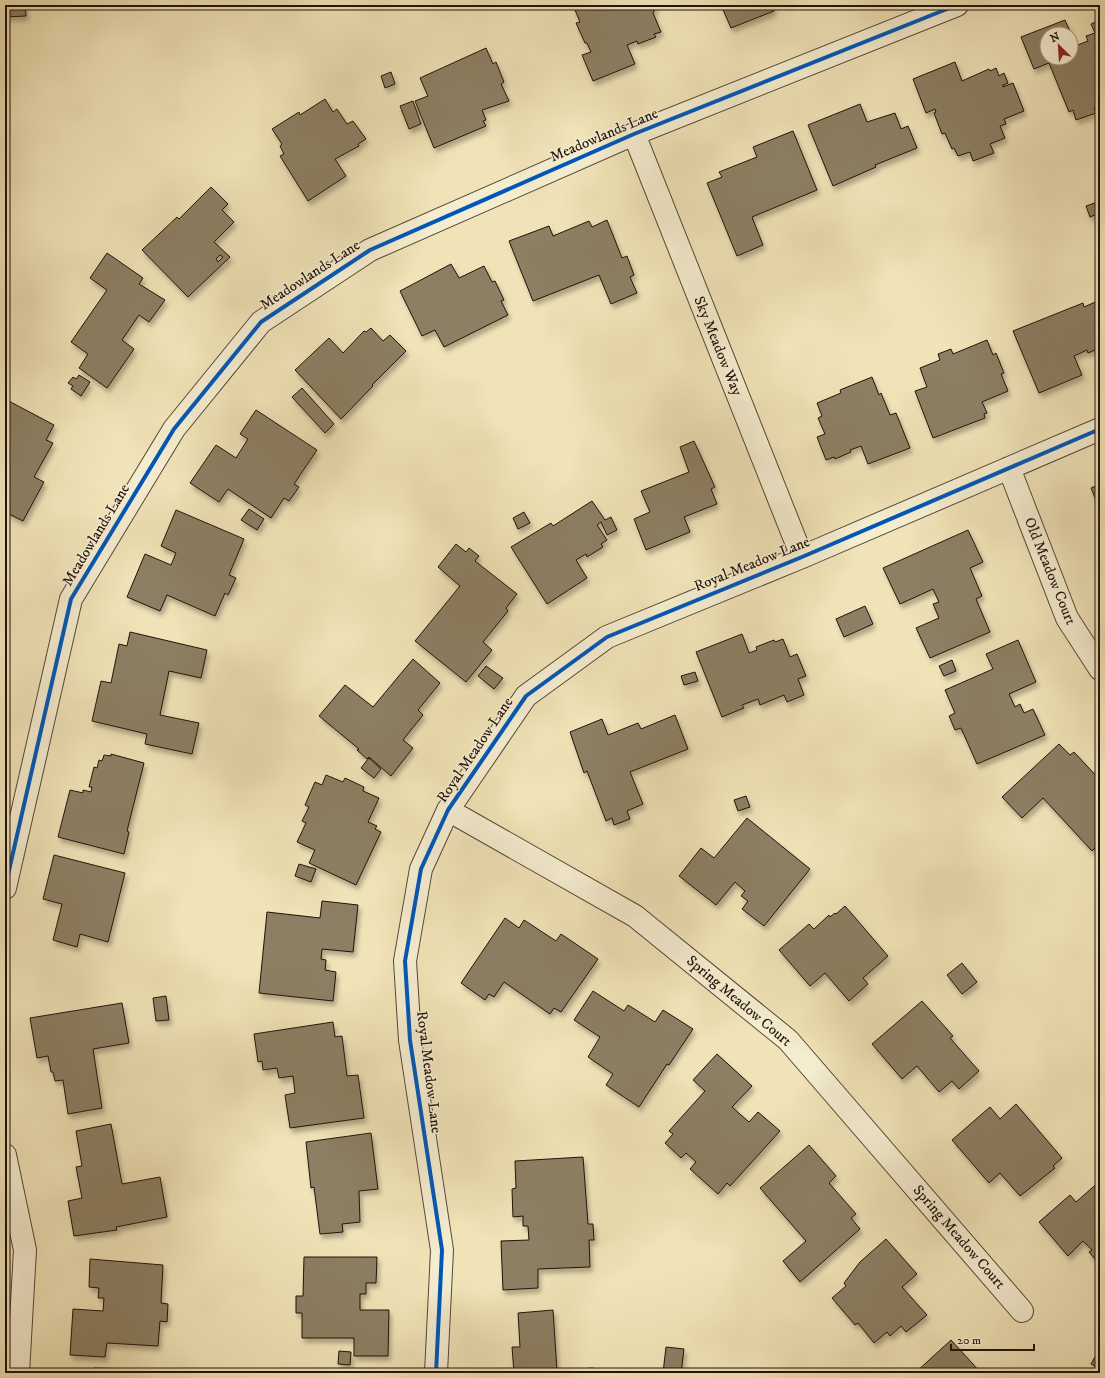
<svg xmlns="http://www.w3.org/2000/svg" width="1105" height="1378" font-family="'IM FELL DW Pica',serif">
  <defs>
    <filter id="shadow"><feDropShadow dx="2.5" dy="4.5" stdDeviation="2" flood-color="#0004"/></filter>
  </defs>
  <rect width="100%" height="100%" fill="#f0e3b7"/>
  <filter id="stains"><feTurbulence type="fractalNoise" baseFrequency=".005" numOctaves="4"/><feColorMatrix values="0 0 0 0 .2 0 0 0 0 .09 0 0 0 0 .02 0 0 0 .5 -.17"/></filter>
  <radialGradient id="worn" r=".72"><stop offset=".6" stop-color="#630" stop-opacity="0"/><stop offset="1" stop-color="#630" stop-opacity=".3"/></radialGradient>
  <!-- building -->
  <path fill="#8c7f64" stroke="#20130a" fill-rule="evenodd" filter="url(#shadow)" d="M5,5H25L26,16L5,17Z
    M573,5H657L653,13L661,32L654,34L656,37L638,44L637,41L627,45L635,64L593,81L582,55L591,52L587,43H585L576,23L580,22Z
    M721,5H772L774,11L731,28Z
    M1065,20L1071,34H1047V58H1071V35L1075,46L1088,41L1086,36L1095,33L1091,24L1100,20V105L1094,108L1096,113L1076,120L1073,110L1069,112L1049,63L1034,69L1021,37Z
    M486,48L493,64L496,62L504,82L501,84L509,101L482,110L486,120L483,121L486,126L434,148L415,101L428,96L420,78Z
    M955,62L962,81L989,69L990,71L996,68L999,76L1004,73L1008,83L1003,85V87L1013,83L1024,111L1004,119L1006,124L1000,126L1005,138L990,144L994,153L973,161L970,152L958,156L954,148L952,149L945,133L942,134L934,113L936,112L935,109L926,113L913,79Z
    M391,72L395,84L385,88L381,76Z
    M325,99L333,112L337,109L347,124L353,121L366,139L358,144L359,146L335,159L346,176L308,201L280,156L284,154L280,146L282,144L272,129L299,112L300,115Z
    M413,101L421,124L409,129L400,106Z
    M860,104L867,122L895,113L901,129L908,126L917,148L875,165L876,167L833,186L808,125Z
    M793,131L817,190L752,217L763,245L737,256L707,183L722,177L719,172L757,157L753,147Z
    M211,187L228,204L222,210L234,222L214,242L230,257L188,297L142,250L177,217L179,219ZM220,255L223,257L218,262L216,259Z
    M1100,201V213L1090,217L1086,206Z
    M607,220L622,258L627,256L634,275L630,277L637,293L611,304L599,275L533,301L509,241L549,226L553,236L589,221L592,227Z
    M107,253L143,278L139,284L165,300L149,322L139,315L122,340L134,349L107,388L79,368L88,354L71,342L107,290L90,278Z
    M451,264L459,278L484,266L492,282L495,281L504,300L501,301L508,315L444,347L435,330L422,336L400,291Z
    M1100,300V348L1088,353L1087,350L1074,356L1082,375L1039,393L1013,331L1083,303L1084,307Z
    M371,328L383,341L390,335L406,351L372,385L373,386L341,419L295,370L329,338L343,353L364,331L366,332Z
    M987,340L993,355L996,353L1004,373L1001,374L1008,391L982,402L987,413L984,414L985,418L933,438L915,391L927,387L920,368L940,360L938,354L951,349L953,354Z
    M79,375L90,382L81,396L71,389L73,386L68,383L73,377L76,379Z
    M872,377L879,395L881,393L890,415L896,413L910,448L868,464L861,446L850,450L851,452L835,459L834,457L826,460L817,437L825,434L818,418L822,416L817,403L841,393L840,390Z
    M302,388L334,424L325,433L292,397Z
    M5,399L54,425L46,440L53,443L34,477L44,482L23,521L5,512Z
    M256,410L317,450L294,484L299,487L289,501L284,498L271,518L228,489L219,502L190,483L216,445L236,458L248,439L240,434Z
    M694,441L715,487L711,489L717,504L684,517L690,532L646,550L634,519L650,512L641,491L689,472L680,447Z
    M1100,484V510L1091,488Z
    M592,501L605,520L611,517L617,530L607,535L601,522L597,525L607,540L601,544L603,547L587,557L586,554L576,560L587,578L547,604L511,547L551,523L553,526Z
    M249,509L264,519L257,530L241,520Z
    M176,510L244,539L229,575L236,578L228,595L225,593L215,616L167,595L160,611L127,597L145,554L171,565L176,553L161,546Z
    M524,512L530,523L518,529L513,518Z
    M968,530L983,562L970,568L982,596L976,599L990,632L930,658L916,628L939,618L933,604L939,602L933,589L900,604L883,568Z
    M456,544L466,552L469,548L479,556L475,561L517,594L506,608L508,611L483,642L492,650L466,682L415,641L460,586L438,567Z
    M865,606L873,624L844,637L836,619Z
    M130,632L207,650L201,678L169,671L160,715L199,723L192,754L145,744L147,734L92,721L101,681L111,683L119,644L127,646Z
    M742,634L749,653L757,650L756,647L774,640L775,642L783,639L790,657L797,654L806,676L798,679L804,695L787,702L784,695L760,705L758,699L742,705L744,708L722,717L696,652Z
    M1018,640L1036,682L1009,694L1015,707L1020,704L1024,713L1033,709L1045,735L977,764L961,728L955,730L949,716L955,713L945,690L993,669L986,654Z
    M413,659L440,683L418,710L423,715L403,740L413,748L391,776L369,757L367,759L357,750L359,749L319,716L345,685L373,707Z
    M952,660L956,671L944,676L939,666Z
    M486,666L503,678L494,689L478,676Z
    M695,672L698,681L684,685L681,676Z
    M675,715L688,749L630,772L643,804L627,811L630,819L614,825L612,818L606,821L587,771L584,773L570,732L602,719L608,735L638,723L641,729Z
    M1059,744L1070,755L1074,752L1100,780V843L1092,851L1043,798L1022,818L1002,797Z
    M111,754L144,763L127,831L129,832L124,854L58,837L70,790L83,793V790L91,792L92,787H89L94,767L97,768L99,760L102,761L104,755L111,756Z
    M369,758L381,769L374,778L361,768Z
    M326,775L343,782L345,778L364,787L363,791L379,798L368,822L377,826L375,829L381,832L356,885L309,863L315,850L297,842L306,823L302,821L309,807L305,805L315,782L322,785Z
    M746,796L750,807L738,811L734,800Z
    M747,818L810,869L764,926L742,909L748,901L741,896L745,891L735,882L716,905L679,876L701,848L714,858Z
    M54,855L125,873L108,942L80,934L77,947L53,940L62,904L43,899Z
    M299,864L316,869L311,882L295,876Z
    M322,901L358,905L353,952L322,949L321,959L326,960L325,970L336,972L333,1001L259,993L267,912L320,918Z
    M845,906L888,956L863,978L868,984L849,1001L825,973L810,986L779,950L809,924L814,929L829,915L830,917L835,913L836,914Z
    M505,918L519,928L524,920L556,941L561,934L598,959L561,1012L554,1008L550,1014L504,982L494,997L489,994L485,1000L461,983Z
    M962,963L977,982L962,994L947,975Z
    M593,991L624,1011L628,1005L655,1022L663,1010L693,1029L669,1065L667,1064L639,1107L606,1085L613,1074L588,1057L600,1037L574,1020Z
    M166,996L169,1020L156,1021L153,998Z
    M922,1001L953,1036L950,1038L979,1071L959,1089L952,1081L939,1092L917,1066L902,1079L872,1044Z
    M122,1003L129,1043L93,1049L102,1108L68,1114L63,1080L55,1081L53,1072H51L48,1056L37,1058L30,1018Z
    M333,1022L335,1037L342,1036L347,1076L358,1075L364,1118L290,1128L285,1095L295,1093L293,1076L279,1078L277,1068L263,1070L262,1061L258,1062L254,1034Z
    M717,1054L752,1086L732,1107L749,1122L758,1112L780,1131L730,1186L727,1183L718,1194L690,1169L696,1162L686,1153L681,1158L665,1143L673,1134L669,1131L705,1091L693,1080Z
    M1016,1104L1062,1158L1053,1166L1055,1168L1020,1196L1000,1173L989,1183L952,1140L990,1107L1000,1119Z
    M111,1124L122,1184L160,1177L167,1217L116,1227L117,1230L74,1236L68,1201L82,1198L76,1167L82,1166L76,1131Z
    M371,1133L378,1189L359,1191L360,1222L342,1224L343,1232L320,1234L314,1187L311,1188L306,1142Z
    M809,1145L836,1176L829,1183L856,1214L851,1218L860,1229L800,1282L783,1261L806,1241L760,1188Z
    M583,1157L588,1224H593L594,1240H589L590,1267L538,1269V1288L503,1290L501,1241L529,1240L528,1226H523V1216L513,1217L512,1189L516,1188L515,1161Z
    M1099,1174H1100V1265L1089,1252L1092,1250L1083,1241L1068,1256L1039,1222L1070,1195L1076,1202L1100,1181L1095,1177Z
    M886,1239L917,1274L902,1287L927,1315L906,1332L901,1326L890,1336L887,1332L874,1343L858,1323L855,1325L832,1298L846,1286L844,1283L860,1262Z
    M304,1257H377L376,1283H366V1294H360V1310H389L388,1356H354V1338H302V1313H296V1296H303Z
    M90,1259L163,1265L161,1303L168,1304L167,1322L160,1321L158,1346L107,1343L105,1357L70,1355L73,1309L103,1311L104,1298H98L99,1288L89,1287Z
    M553,1310L557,1371L593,1368V1373H514L512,1347H520L518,1313Z
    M951,1340L981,1373H915Z
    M666,1347L684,1349L681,1373H663Z
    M1100,1348V1369L1091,1364Z
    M339,1351L351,1352L350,1365L338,1364Z
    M94,1368L135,1369V1373H93Z"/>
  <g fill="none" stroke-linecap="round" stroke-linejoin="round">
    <!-- minor casing -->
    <g stroke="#544735" stroke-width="24">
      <path id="minor" d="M634,134L802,557
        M1009,468L1067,618L1100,669
        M448,810L635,916L788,1040L1022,1311
        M5,888L71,599L174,429L261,322L370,250L634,134L957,5
        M5,1155L25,1250L18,1373
        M436,1373L442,1250L410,1040L405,961L421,869L448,810L526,696L607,637L802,557L1100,429"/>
    </g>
    <!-- minor -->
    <use href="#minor" stroke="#f5edd0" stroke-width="22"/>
    <!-- cycleway casing -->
    <g stroke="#f5edd0" stroke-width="6">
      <path id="cycleway" d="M5,888L71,599L174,429L261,322L370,250L634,134L957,5
        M436,1373L442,1250L410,1040L405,961L421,869L448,810L526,696L607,637L802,557L1100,429"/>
    </g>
    <!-- cycleway -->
    <use href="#cycleway" stroke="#0057b8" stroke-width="4"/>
  </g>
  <g text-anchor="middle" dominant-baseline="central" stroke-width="3" stroke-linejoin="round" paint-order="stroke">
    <!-- street labels -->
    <g font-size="15" fill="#20130a" stroke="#f5edd0">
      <text transform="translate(604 135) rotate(-23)">Meadowlands Lane</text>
      <text transform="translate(310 275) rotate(-33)">Meadowlands Lane</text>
      <text transform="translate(718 346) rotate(68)">Sky Meadow Way</text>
      <text transform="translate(96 535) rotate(-59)">Meadowlands Lane</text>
      <text transform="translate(752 564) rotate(-22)">Royal Meadow Lane</text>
      <text transform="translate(1050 571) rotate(68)">Old Meadow Court</text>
      <text transform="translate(475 750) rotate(-56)">Royal Meadow Lane</text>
      <text transform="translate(739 1001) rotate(40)">Spring Meadow Court</text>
      <text transform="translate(429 1072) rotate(83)">Royal Meadow Lane</text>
      <text transform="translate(959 1237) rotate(49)">Spring Meadow Court</text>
    </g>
  </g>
  <!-- margin -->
  <rect width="1105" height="1378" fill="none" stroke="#f0e3b7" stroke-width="20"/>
  <rect x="6" y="6" width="1093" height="1366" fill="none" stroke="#20130a" stroke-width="2"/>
  <rect x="10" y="10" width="1085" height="1358" fill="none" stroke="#20130a"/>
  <!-- north arrow -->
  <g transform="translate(1059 46) rotate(335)"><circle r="19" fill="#f5edd0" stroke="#a09681"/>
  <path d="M0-3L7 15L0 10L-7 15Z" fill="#8f2418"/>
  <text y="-6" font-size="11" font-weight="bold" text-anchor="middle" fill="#20130a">N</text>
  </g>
  <!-- scale -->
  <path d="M951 1344v6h83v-6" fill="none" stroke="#20130a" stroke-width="2"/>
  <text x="957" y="1344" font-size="12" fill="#20130a" stroke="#f5edd0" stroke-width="3" paint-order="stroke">20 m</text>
  <rect width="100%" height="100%" filter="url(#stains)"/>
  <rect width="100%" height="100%" fill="url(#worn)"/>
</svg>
